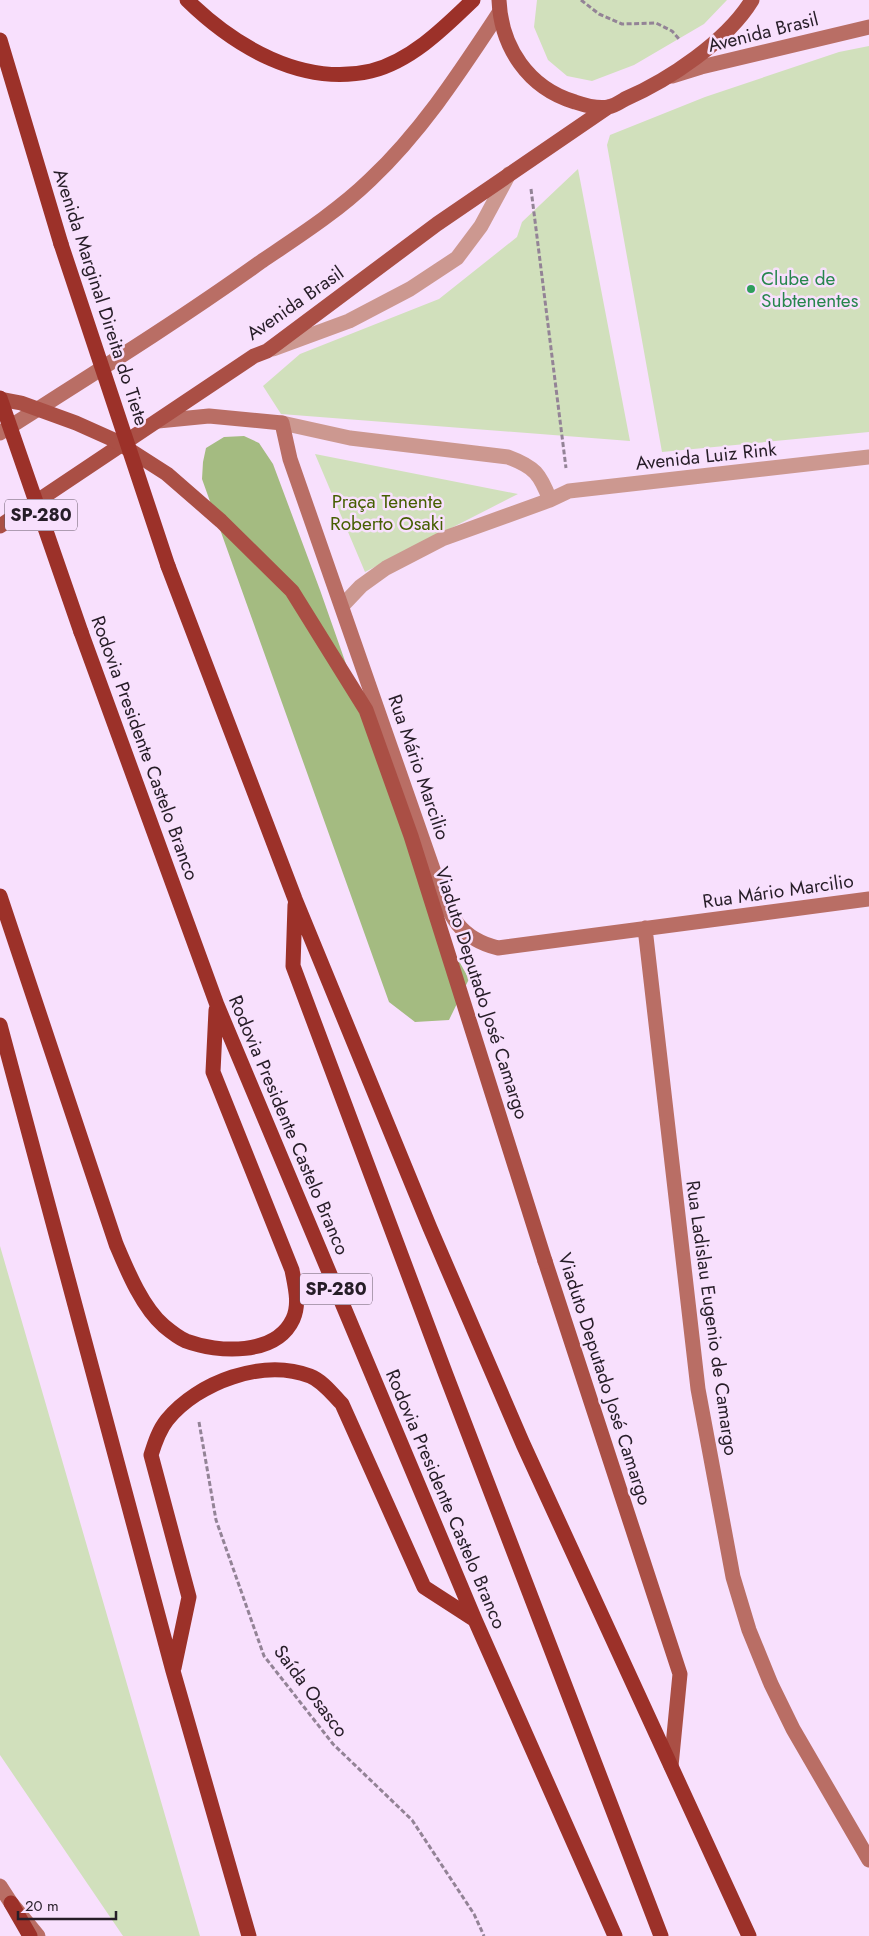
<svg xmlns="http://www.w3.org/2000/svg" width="869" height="1936" font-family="Jost,sans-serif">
  <rect width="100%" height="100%" fill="#f8e0fd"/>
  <!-- green -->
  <path fill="#d1e0bc" d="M537,0H727L704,24L634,65L592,81L567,76L548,60L534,27Z
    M869,46V432L662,452L607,145L610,135L705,97L839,52Z
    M578,169L630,441L281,414L263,386L300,354L439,299L517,237L522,222Z
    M315,454L518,494L365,572Z
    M0,1246L200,1936H123L0,1755Z"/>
  <!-- forest -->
  <path fill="#a4bb81" d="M244,436L259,443L273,464L320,590L436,920L469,979L449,1020L415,1022L389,1002L202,479L203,462L206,448L224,437Z"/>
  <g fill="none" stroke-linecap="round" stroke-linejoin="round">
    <!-- path -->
    <path stroke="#938396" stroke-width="3" stroke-dasharray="5 2.5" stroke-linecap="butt" d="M581,0L599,14L622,24L656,23L672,31L680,40
      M531,189L566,468
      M199,1422L216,1520L264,1656L333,1744L412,1820L474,1914L484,1936"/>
    <!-- service -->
    <path stroke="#cc9890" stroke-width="15" d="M273,349L349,321L410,289L457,258L481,226L509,174"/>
    <!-- tertiary -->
    <path stroke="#cc9890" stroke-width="15" d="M282,423L350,438L508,457C535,467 540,474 550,500
      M342,606L361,586L386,568L442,539L550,500L569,491L869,457"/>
    <!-- secondary -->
    <path stroke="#b96e65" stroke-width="15" d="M672,76L701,67L869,27
      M158,421L209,416L282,423L290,459L435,875C449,912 455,937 498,948L869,899
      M0,433C88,377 177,322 262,261C299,236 338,211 370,180C422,131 460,72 499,13
      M645,928L698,1389L733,1577L749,1630L771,1684L793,1729L869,1860
      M0,1886L11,1903L38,1936"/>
    <!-- primary -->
    <path stroke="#aa4f45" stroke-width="15" d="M499,0C501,47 528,88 575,102C584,105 598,109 608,107C614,106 620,102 625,99C669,80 727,41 752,0
      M0,526L254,356L267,351L437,224L608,107
      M545,1261L680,1674L671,1766"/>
    <!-- motorway -->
    <path stroke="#9c3129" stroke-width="15" d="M187,0C234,46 302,87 371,71C411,61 444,28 473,0
      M0,40L61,244
      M168,566L295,899L430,1228L523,1444L749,1936
      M81,632L217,1005L475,1620L615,1936
      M0,896L116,1244C127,1270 142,1307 164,1326C170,1331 179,1338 186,1341C218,1353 276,1356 293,1319C300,1304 295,1286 292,1270L213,1072L216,1010
      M295,905L293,966L446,1375L661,1936
      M0,1025L173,1671L249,1936
      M174,1668L189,1597L151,1455C155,1442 159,1430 167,1420C198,1382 263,1358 310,1376C323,1381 333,1395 342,1404L424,1587L475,1620
      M11,1903L30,1936"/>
    <!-- primary-bridge -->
    <path stroke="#aa4f45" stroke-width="15" d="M0,399L21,403L76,423L114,440L167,474L221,521L292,591L366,710L411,836L545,1261"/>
    <!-- motorway-bridge -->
    <path stroke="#9c3129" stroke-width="15" d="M61,244L168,566
      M0,398L81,632"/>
  </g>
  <!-- markers -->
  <circle fill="#2e9e5b" stroke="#f8e0fd" stroke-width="2" cx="751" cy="289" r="5"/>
  <g text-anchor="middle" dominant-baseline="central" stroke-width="5" stroke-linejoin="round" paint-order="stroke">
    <!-- shield labels -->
    <g fill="#f8e0fd" stroke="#655867" stroke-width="1">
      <rect x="5" y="499.5" width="72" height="31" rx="4"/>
      <rect x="300" y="1273.5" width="72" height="31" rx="4"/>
    </g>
    <g font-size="18" font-weight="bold" fill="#261d27">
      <text x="41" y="515">SP-280</text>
      <text x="336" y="1289">SP-280</text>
    </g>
    <!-- street labels -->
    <g font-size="19" fill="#261d27" stroke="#f8e0fd">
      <text transform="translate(763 32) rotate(-14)">Avenida Brasil</text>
      <text transform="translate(101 297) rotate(72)">Avenida Marginal Direita do Tiete</text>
      <text transform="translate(295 303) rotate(-35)">Avenida Brasil</text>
      <text transform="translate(706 456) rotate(-6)">Avenida Luiz Rink</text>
      <text transform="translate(145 748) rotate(70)">Rodovia Presidente Castelo Branco</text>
      <text transform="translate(419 767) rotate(71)">Rua Mário Marcilio</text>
      <text transform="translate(778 891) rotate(-8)">Rua Mário Marcilio</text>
      <text transform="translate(482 993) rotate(72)">Viaduto Deputado José Camargo</text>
      <text transform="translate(289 1125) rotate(67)">Rodovia Presidente Castelo Branco</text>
      <text transform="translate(712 1318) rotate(82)">Rua Ladislau Eugenio de Camargo</text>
      <text transform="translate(605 1379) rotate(72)">Viaduto Deputado José Camargo</text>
      <text transform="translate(446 1499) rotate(67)">Rodovia Presidente Castelo Branco</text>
      <text transform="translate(311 1691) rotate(53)">Saída Osasco</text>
    </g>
    <!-- leisure labels -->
    <g font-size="19" fill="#27864d" stroke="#f8e0fd" text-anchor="start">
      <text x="761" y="278">Clube de<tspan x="761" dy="22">Subtenentes</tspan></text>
    </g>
    <!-- park labels -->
    <g font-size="19" fill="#465f02" stroke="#f8e0fd">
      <text x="387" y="501">Praça Tenente<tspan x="387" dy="22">Roberto Osaki</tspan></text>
    </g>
  </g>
  <!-- scale -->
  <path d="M18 1911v8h98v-8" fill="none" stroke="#261d27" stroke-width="2.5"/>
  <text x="25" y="1911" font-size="15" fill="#261d27" stroke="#f8e0fd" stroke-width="4" paint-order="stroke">20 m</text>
</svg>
